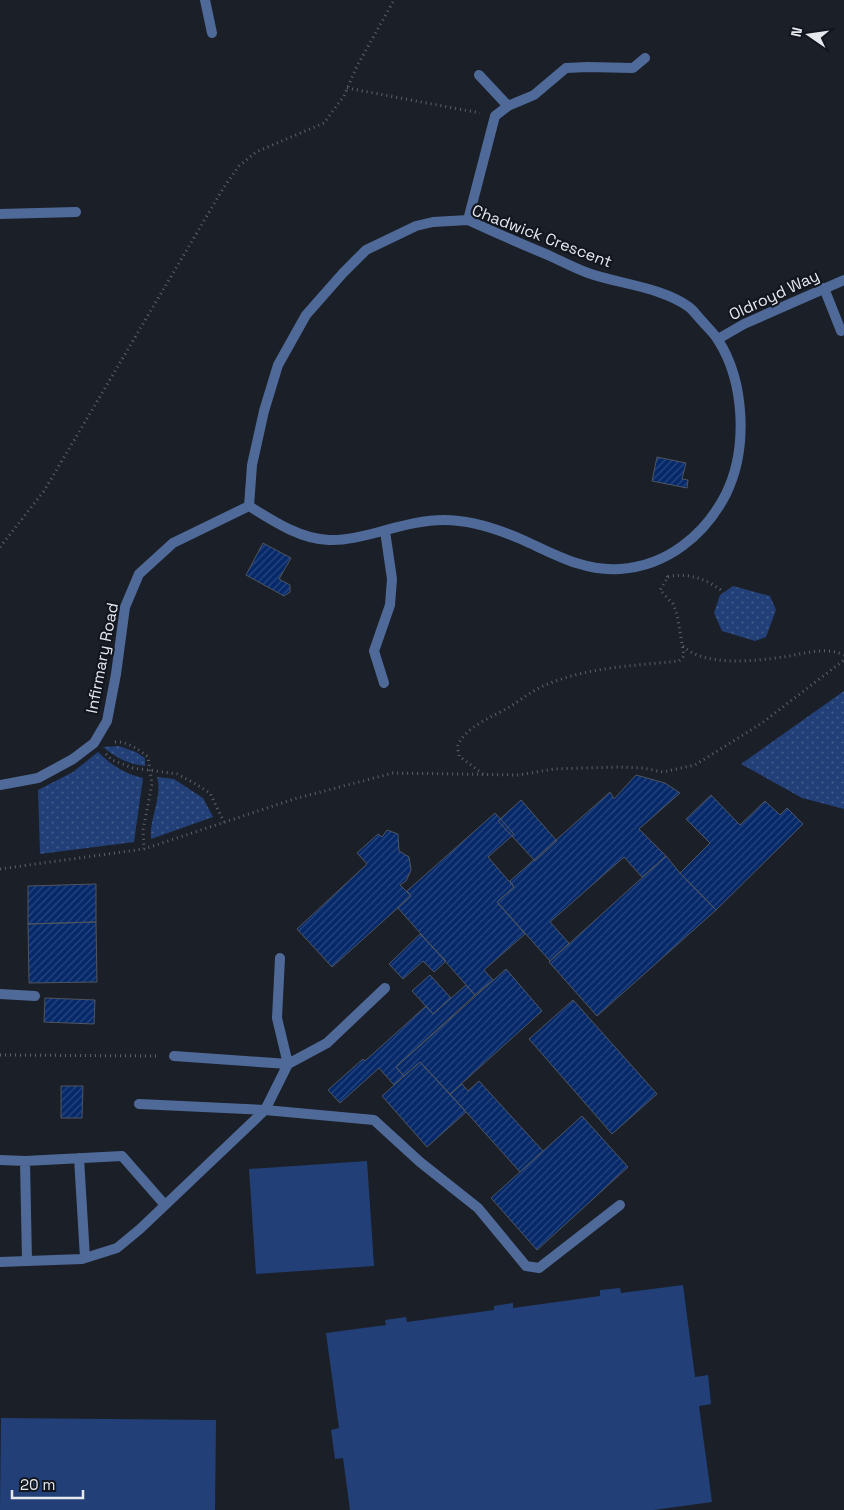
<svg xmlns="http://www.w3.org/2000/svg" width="844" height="1510" font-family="'Space Grotesk',sans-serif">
  <defs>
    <pattern id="grass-dots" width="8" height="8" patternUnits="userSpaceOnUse" patternTransform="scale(1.25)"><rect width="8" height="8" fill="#224077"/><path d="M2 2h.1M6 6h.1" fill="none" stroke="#425c8b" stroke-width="1.8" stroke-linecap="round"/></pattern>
    <pattern id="building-hatch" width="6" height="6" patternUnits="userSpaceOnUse" patternTransform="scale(1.25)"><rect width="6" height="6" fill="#06296a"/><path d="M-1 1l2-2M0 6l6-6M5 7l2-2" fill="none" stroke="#2a4880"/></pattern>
  </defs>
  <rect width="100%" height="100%" fill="#1b1f27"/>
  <!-- grass -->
  <path fill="url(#grass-dots)" d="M733,586L770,596L776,610L766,637L755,641L722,631L714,613L720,595Z
    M844,691V809L802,798L741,764Z
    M119,746L136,752L145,758V766C128,764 116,758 103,747Z
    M98,752C111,765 125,774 143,778L134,842L40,854L38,790L73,772Z
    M157,777L174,779L203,798L213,817L151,839C149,819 163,795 157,777Z"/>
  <!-- pitch -->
  <path fill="#224077" d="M367,1161L374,1266L256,1274L249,1169Z
    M683,1285L695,1377L708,1375L711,1404L699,1406L712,1502L654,1510H350L343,1458L335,1459L331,1430L339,1428L326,1333L386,1325L385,1320L406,1317L407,1322L494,1310V1306L513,1303V1308L600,1296V1290L620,1288L621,1293Z
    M1,1418L216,1420L215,1510H0Z"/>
  <!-- building -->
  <path fill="url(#building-hatch)" stroke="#4f555e" d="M657,457L686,463L682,479L688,480L687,488L652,481Z
    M263,543L291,558L279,579L290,585V592L284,596L246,575Z
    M636,775L665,783L680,793L639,829L666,856L642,877L624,857L550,922L569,943L550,961L497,902L514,887L510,881L610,792L614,799Z
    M711,795L740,825L765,801L780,815L787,808L803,824L716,910L680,873L710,843L686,819Z
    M521,800L557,841L535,861L498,821Z
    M495,813L514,834L488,857L514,887L497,902L525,934L484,970L493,980L475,995L398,908L411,896L407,891Z
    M387,830L398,834L399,851L409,857L411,870L406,881L400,885L411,896L332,967L297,929L367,864L357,853L378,834L382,837Z
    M666,856L680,873L716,910L597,1016L549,962Z
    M96,884V922L28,924V886Z
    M96,922L97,982L29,983L28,924Z
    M420,934L446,961L434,972L423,961L403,979L389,964Z
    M506,969L542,1011L450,1094L420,1062L404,1076L396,1067Z
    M430,975L451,998L433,1014L412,991Z
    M466,985L475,995L396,1067L404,1076L394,1085L379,1068L340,1103L328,1090L363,1059L365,1061L426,1006L433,1014Z
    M45,998L95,1000L94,1024L44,1022Z
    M573,1000L657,1094L612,1134L529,1039Z
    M420,1062L466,1112L427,1147L382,1096Z
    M479,1081L543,1151L520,1172L450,1094L462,1084L468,1091Z
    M61,1086H83L82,1118H61Z
    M582,1116L628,1167L537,1250L491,1198Z"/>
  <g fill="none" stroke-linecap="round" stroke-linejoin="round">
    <!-- path -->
    <path stroke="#5e6269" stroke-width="3" stroke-dasharray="1 4" stroke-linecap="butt" d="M347,88L480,113
      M0,547L44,491L224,187L239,166L256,152L324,123L344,96L357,66L394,0
      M668,577C687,572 707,579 722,591
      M683,646C704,667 755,661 783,657C804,654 824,646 844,655
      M115,742C127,741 138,749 148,757L152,784L143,830L144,849
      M106,754L112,760L133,768L177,774L194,783L210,793L224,822
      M483,774L459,756C459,753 457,748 458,745C465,728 491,717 506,709C518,702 529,693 541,687C584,667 633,666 679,661L684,656L677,614L673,604L660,590L668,577L666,574
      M0,869L144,849L294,799L393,773L519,775L554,769L617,767L643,768L663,772L695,765L762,723L844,660
      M0,1055L159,1056"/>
    <!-- lane -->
    <path stroke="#4f6a99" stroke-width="10" d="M0,214L76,212
      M824,288L841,331
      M384,683L374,651L390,605L392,579L385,531
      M0,994L35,996
      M174,1056L288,1064L277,1018L280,958
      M139,1104L265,1110L374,1120L420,1162L478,1208L526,1266L539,1268L620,1205
      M79,1158L85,1258
      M0,1160L25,1161L122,1156L165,1205
      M25,1161L27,1261
      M0,1262L82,1259L117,1248L140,1229L265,1110L288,1064L327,1043L385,988"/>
    <!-- street -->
    <path stroke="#4f6a99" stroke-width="10" d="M205,0L212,33
      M479,75L508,106
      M468,220C494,232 521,244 548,255C561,261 574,268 588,273C619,284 662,287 689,307C694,311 698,317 702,321C707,327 714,333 718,340C745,382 748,449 726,494C705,535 667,566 620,569C585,572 554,554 523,540C498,529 471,520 444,520C424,520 405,525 386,530C372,534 344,541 329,540C300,539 273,521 249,506L252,465L264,411L278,365L306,315L343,273L366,250L416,226L433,222Z
      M468,220L495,116L508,106L534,95L566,68L588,67L633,68L645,58
      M718,339L744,324L844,280
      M0,785L38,778L73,759L94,743L107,721L116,674L125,607L139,574L173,543L249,506"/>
  </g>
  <g text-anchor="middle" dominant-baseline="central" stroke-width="4.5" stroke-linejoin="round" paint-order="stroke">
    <!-- street labels -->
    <g font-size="16" fill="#e5e9ee" stroke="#12161e">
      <text transform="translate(542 236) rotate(21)">Chadwick Crescent</text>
      <text transform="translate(774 295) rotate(-25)">Oldroyd Way</text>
      <text transform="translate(102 658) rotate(-79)">Infirmary Road</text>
    </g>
  </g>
  <!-- north arrow -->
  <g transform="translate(809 35) rotate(283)" stroke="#12161e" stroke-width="4" paint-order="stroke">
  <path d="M0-4L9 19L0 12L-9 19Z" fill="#e5e9ee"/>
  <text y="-8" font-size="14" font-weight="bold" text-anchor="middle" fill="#e5e9ee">N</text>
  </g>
  <!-- scale -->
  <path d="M12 1490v8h71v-8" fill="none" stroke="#e5e9ee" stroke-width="2.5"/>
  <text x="20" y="1490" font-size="15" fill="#e5e9ee" stroke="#12161e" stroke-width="4" paint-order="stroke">20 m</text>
</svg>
